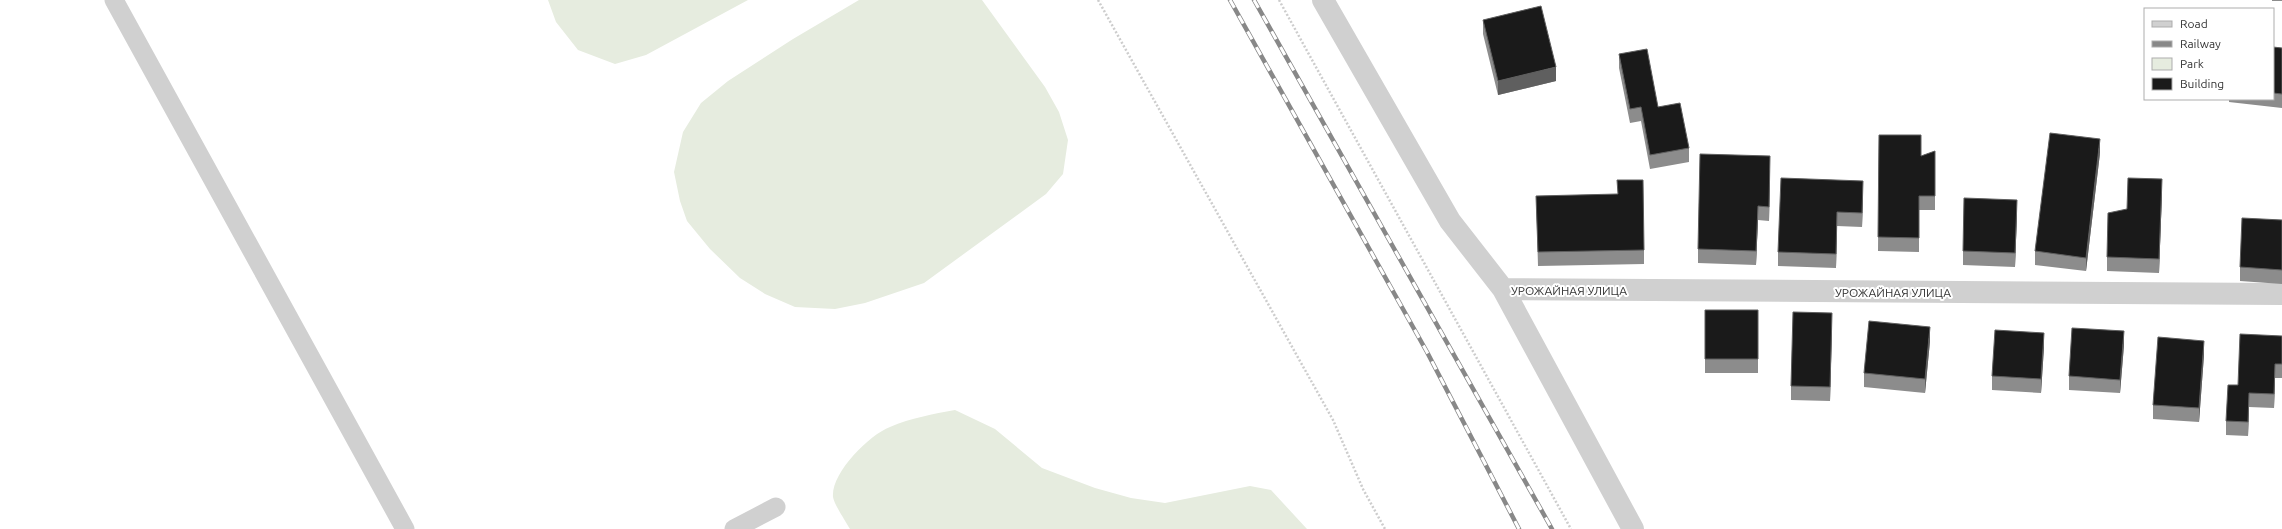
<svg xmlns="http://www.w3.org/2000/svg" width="2282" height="529" font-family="Ubuntu,sans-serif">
  <rect width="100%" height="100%" fill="#fff"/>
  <!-- green -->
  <path fill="#e6ecdf" d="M548,0H748L646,55L615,64L578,50L556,22Z
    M859,0H982L1045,87L1059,112L1068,140L1063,174L1046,194L924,283L865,303L835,309L795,307L765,294L740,278L710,249L687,221L680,201L674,172L683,132L701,103L728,81L793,39Z
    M955,410L995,429L1042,468L1095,488L1131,498L1165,503L1250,486L1271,490L1307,529H850C846,522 834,504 833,497C831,473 869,435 890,427C911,418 933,414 955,410Z"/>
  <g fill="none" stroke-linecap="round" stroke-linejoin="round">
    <!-- path -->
    <path stroke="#cdcdcd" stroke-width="2.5" stroke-dasharray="2 2" stroke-linecap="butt" d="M1098,0L1333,420L1363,489L1385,529
      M1279,0L1571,529"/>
    <!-- service -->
    <path stroke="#d0d0d0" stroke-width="19" d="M114,0L405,529
      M734,529L776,507"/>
    <!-- minor -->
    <path stroke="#d0d0d0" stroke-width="22" d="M1323,0L1450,221L1503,289L1633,529
      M1503,289L2282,294"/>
    <!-- rail casing -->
    <g stroke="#888" stroke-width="4.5">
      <path id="rail" d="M1230,0L1427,352L1519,529
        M1254,0L1552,529"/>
    </g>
    <!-- rail -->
    <use href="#rail" stroke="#fff" stroke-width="3" stroke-dasharray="9" stroke-linecap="butt"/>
  </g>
  <!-- wall -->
  <path fill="#8c8c8c" d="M2272,0H2282V1H2272Z
    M1483,20L1556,81L1498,95L1483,34Z
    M2273,47L2282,48V108L2229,102V99H2273Z
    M1619,54L1689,148V162L1650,169L1641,121L1630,123L1619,68Z
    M1879,135L1921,156L1935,151V210H1919V252L1878,251Z
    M2100,153L2086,271L2035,265V251Z
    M1770,170L1769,221L1758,220L1756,265L1698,263V249Z
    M2162,193L2159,273L2107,271V257L2127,209Z
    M1863,195L1862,227L1837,226L1836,268L1778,266V252Z
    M1536,196L1644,250V264L1538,266Z
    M2017,214L2015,267L1963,265V251Z
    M2282,220V284L2240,281V267Z
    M1705,310H1758V373H1705Z
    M1832,327L1830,401L1791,400V386Z
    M2282,336V378H2275L2274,408L2249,407L2248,436L2226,435V421L2238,385Z
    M1930,341L1925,393L1864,387V373Z
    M2124,345L2120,393L2069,390V376Z
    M2044,347L2041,393L1992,390V376Z
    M2204,355L2199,422L2153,419V405Z"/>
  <!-- shaded-wall -->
  <path fill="#5f5f5f" d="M1556,67V81L1498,95V81Z
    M2100,139V153L2086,271V258Z
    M1770,156V170L1769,221V207Z
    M2162,179V193L2159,273V259Z
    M1863,181V195L1862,227V213Z
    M2017,200V214L2015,267V253Z
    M1758,206V220L1756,265V251Z
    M1837,212V226L1836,268V254Z
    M1832,313V327L1830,401V387Z
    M1930,327V341L1925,393V379Z
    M2124,331V345L2120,393V380Z
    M2044,333V347L2041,393V379Z
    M2204,341V355L2199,422V408Z
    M2275,364V378L2274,408V394Z
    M2249,393V407L2248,436V422Z"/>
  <!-- building -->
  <path fill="#1a1a1a" stroke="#5f5f5f" d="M1541,6L1556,67L1498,81L1483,20Z
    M2273,47L2282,48V94L2273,93Z
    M1647,49L1658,107L1680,103L1689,148L1650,155L1641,107L1630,109L1619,54Z
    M2050,133L2100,139L2086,258L2035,251Z
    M1879,135H1921V156L1935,151V196H1919V238L1878,237Z
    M1700,154L1770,156L1769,207L1758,206L1756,251L1698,249Z
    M1781,178L1863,181L1862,213L1837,212L1836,254L1778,252Z
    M2128,178L2162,179L2159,259L2107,257L2108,213L2127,209Z
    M1617,180H1643L1644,250L1538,252L1536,196L1618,194Z
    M1964,198L2017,200L2015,253L1963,251Z
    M2242,218L2282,220V270L2240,267Z
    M1705,310H1758V359H1705Z
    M1793,312L1832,313L1830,387L1791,386Z
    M1869,321L1930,327L1925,379L1864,373Z
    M2072,328L2124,331L2120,380L2069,376Z
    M1995,330L2044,333L2041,379L1992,376Z
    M2240,334L2282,336V364H2275L2274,394L2249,393L2248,422L2226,421L2228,385H2238Z
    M2158,337L2204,341L2199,408L2153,405Z"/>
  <g text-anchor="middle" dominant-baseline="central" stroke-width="4" stroke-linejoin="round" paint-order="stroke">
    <!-- street labels -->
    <g font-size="12" fill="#333" stroke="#fff">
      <text x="1569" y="290">УРОЖАЙНАЯ УЛИЦА</text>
      <text x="1893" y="292">УРОЖАЙНАЯ УЛИЦА</text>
    </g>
  </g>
  <!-- legend -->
  <rect x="2144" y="8" width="130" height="92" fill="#ffffff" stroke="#adadad"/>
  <rect x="2152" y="21" width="20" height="6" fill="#d0d0d0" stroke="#adadad"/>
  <text x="2180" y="28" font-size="12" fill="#333333">Road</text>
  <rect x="2152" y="41" width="20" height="6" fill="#888888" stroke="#adadad"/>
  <text x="2180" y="48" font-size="12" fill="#333333">Railway</text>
  <rect x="2152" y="58" width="20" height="12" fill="#e6ecdf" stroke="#adadad"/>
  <text x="2180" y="68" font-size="12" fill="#333333">Park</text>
  <rect x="2152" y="78" width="20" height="12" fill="#1a1a1a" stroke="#adadad"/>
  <text x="2180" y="88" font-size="12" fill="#333333">Building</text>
</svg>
